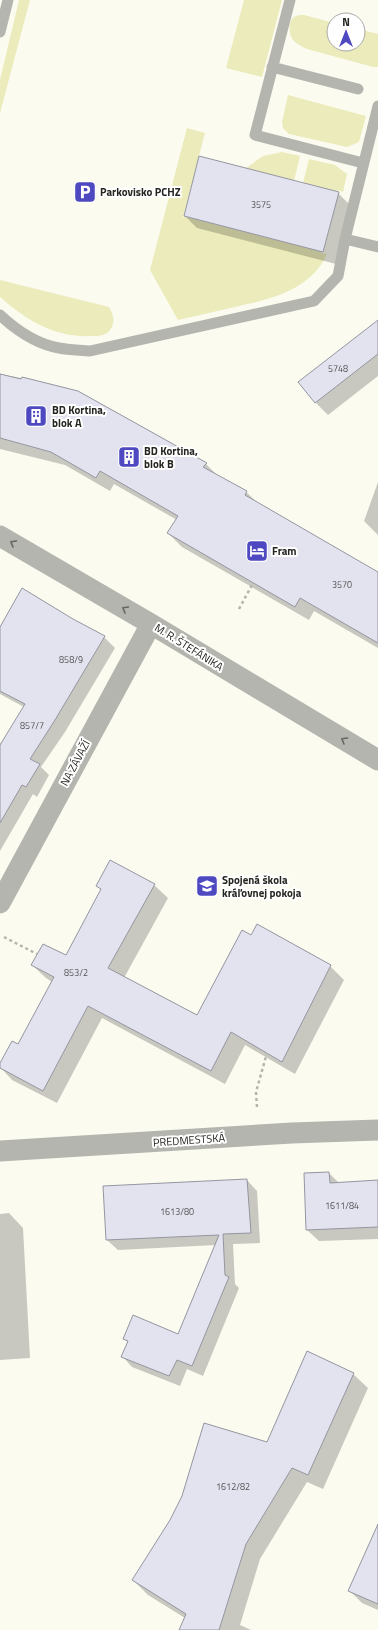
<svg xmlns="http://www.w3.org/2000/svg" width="378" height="1630" font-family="'Titillium Web',sans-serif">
  <rect width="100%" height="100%" fill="#fbfbf0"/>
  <!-- green -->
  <path fill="#ebebbb" d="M19,0H30L0,113V80Z
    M244,0H282L262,77L226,68Z
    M304,15L334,23V44H358V29L378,34V67H373L307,49C302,47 297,44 293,40C289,35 288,24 292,19C295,15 300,15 304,15Z
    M288,95L366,116L359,142L347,147L289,134L283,128L282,122Z
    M187,128L205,133L183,217H186L321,251V253L327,254C310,291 270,299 235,307C216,311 197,316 178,320L150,270Z
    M282,152L300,156L294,181L246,168L263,156Z
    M309,159L335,165L347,174L343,192L337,190V192L303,183Z
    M0,280L109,307C113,314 116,322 110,330C106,336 98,336 91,336C55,338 26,320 0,297Z"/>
  <!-- shadow -->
  <path fill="#0003" d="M338,193L351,206L336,264L197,228L185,216Z
    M378,321V376L328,415L315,402Z
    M0,374L26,379L206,464L219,477L246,492L259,504L378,573V648L314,611L309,620L182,547L168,533L177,520L114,484L110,491L65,465L0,449Z
    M378,482V535L364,521Z
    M72,620L104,637L115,648L65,732L41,767L49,775L37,797L33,794L0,851V743L2,744L24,707L0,694V629Z
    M154,885L168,898L124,978L197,1016L252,936L330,966L344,980L295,1074L245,1045L225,1084L102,1018L57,1103L12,1080L0,1067V1065L18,1045L52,982L46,978L32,965L66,957L102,890L97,886Z
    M329,1173L339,1183L378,1181V1239L319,1241L307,1230Z
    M247,1180L257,1191L260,1243L233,1244L235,1284L239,1288L203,1376L187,1369L180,1386L132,1367L122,1356L128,1343L124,1338L179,1335L216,1245L118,1250L107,1240Z
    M9,1213L23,1228L30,1358L0,1360V1214Z
    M353,1374L368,1388L323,1489L307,1482L260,1559L240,1625L251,1630H180L185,1618L148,1595L133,1580L268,1443Z
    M378,1544V1610L362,1603L349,1590Z"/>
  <!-- building -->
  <path fill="#e2e3ef" stroke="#9496a0" d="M199,156L339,192L323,252L184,216Z
    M378,320V354L315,403L298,382Z
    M0,374L21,379L22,377L78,391L207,463L203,467L247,491L245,495L378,572V643L300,598L295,607L167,533L178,516L100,471L96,478L51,452L0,438Z
    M22,588L73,619L105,636L55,720L30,759L40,764L26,787L22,785L0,823V745L25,704L0,691V627Z
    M110,860L155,884L108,968L197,1015L242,930L251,935L257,924L331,965L282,1062L231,1032L211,1071L88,1006L43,1091L0,1068V1063L12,1041L18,1044L54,977L31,965L43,944L66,955L101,889L96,886Z
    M329,1172L330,1183L378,1180V1227L306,1230L304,1173Z
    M247,1179L251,1233L223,1234L225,1275L229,1277L192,1366L177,1360L169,1376L121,1357L128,1341L123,1339L133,1315L178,1334L219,1235L106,1240L103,1186Z
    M307,1351L354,1373L308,1475L292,1468L246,1544L219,1630H179L186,1614L132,1580L170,1520L182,1496L204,1423L267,1442Z
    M378,1524V1604L348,1591Z"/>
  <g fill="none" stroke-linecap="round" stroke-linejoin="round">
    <!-- path -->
    <path stroke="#b5b5ac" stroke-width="2.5" stroke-dasharray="3 3" stroke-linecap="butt" d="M239,609L253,583
      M4,937L37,954
      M257,1107L256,1092L267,1053"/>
    <!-- service -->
    <path stroke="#b5b5b0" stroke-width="11" d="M290,0L255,135L363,163
      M0,32L8,0
      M272,67L358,89
      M345,239L378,247
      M0,315C16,330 37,344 59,348C69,350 80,350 90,351L314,301L338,276L345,239L378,106"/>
    <!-- minor -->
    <path stroke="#b5b5b0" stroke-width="21" d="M0,536L151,624L378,760
      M0,903L151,624
      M0,1151L292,1133L378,1130"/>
  </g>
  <!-- one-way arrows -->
  <defs><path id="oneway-chevron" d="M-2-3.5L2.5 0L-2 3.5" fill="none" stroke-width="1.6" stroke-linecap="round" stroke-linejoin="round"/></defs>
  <g stroke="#666661">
    <use href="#oneway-chevron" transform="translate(13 543) rotate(-150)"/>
    <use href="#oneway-chevron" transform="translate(125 609) rotate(-150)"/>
    <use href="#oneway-chevron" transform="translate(344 740) rotate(-150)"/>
  </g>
  <!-- icons -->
  <defs>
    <g id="parking-square" transform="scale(1.15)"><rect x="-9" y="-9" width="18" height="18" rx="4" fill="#4e49c0" stroke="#fff"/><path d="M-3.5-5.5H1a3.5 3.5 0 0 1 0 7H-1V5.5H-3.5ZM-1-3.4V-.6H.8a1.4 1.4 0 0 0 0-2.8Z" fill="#fff"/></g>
    <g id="building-square" transform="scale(1.15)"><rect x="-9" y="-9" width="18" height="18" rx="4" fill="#4e49c0" stroke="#fff"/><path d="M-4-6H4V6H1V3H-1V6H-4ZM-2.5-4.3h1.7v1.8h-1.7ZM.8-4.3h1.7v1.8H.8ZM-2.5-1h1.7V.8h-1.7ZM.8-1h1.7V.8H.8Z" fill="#fff"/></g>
    <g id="hotel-square" transform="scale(1.15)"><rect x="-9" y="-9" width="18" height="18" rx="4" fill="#4e49c0" stroke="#fff"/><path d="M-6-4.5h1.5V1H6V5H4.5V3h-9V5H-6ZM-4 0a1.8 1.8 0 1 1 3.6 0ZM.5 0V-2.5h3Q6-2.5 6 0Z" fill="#fff"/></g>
    <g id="school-square" transform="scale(1.15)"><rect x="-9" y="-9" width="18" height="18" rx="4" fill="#4e49c0" stroke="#fff"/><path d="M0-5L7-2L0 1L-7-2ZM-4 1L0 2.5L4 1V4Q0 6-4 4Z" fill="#fff"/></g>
  </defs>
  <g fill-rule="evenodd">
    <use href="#parking-square" x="85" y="192"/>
    <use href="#building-square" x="36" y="416"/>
    <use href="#building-square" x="129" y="457"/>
    <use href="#hotel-square" x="257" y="551"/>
    <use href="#school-square" x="207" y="886"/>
  </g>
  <g text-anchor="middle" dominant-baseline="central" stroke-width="4" stroke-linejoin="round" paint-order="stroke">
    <!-- number labels -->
    <g font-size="9" fill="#545454">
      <text x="261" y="204">3575</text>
      <text x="338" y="368">5748</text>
      <text x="342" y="584">3570</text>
      <text x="71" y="659">858/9</text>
      <text x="32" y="725">857/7</text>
      <text x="76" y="972">853/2</text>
      <text x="342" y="1205">1611/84</text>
      <text x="177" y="1211">1613/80</text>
      <text x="233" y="1486">1612/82</text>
    </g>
    <!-- poi labels -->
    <g font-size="11" font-weight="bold" fill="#252520" stroke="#fff" text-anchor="start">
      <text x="100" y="192">Parkovisko PCHZ</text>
      <text x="52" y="410">BD Kortina,<tspan x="52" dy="13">blok A</tspan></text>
      <text x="144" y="451">BD Kortina,<tspan x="144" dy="13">blok B</tspan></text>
      <text x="272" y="551">Fram</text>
      <text x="222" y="880">Spojená škola<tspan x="222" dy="13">kráľovnej pokoja</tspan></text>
    </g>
    <!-- street labels -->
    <g font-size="11" fill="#252520" stroke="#fff">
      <text transform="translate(189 647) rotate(32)">M. R. ŠTEFÁNIKA</text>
      <text transform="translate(75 763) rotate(-62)">NA ZÁVAŽÍ</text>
      <text transform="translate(189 1140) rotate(-4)">PREDMESTSKÁ</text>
    </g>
  </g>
  <!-- north arrow -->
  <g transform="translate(346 32)"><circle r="19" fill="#ffffff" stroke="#a8a8a6"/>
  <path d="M0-3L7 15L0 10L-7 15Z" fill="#4e49c0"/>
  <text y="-6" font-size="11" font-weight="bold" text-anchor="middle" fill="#252520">N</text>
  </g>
</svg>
